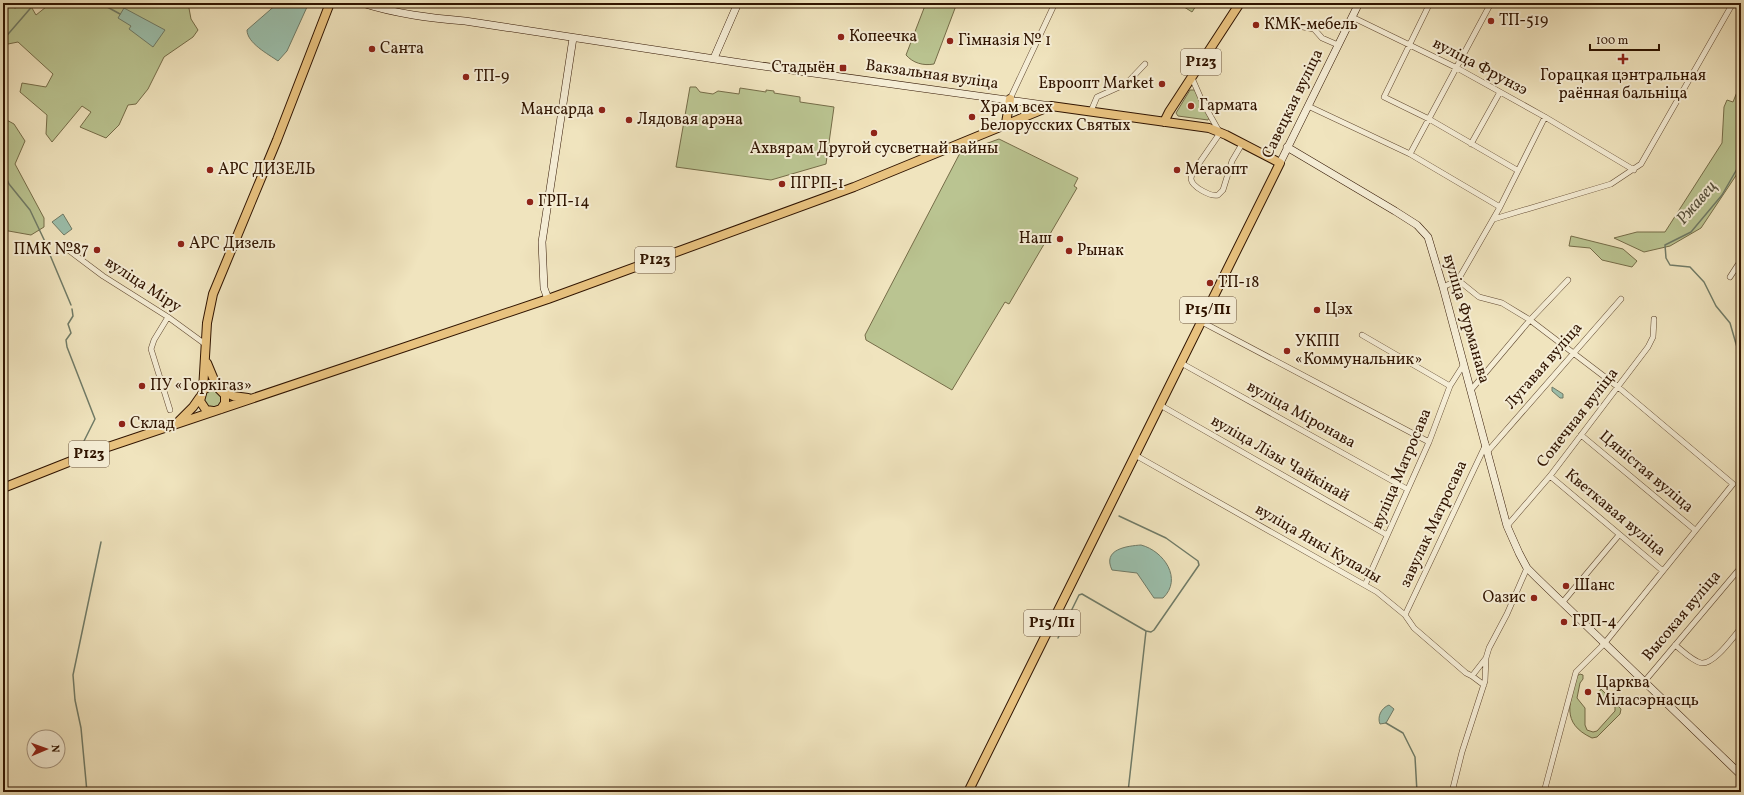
<svg xmlns="http://www.w3.org/2000/svg" width="1744" height="795" font-family="Vollkorn,serif">
  <rect width="100%" height="100%" fill="#f0e4be"/>
  <filter id="stains"><feTurbulence type="fractalNoise" baseFrequency=".005" numOctaves="4"/><feColorMatrix values="0 0 0 0 .2 0 0 0 0 .09 0 0 0 0 .02 0 0 0 .5 -.17"/></filter>
  <radialGradient id="worn" r=".72"><stop offset=".6" stop-color="#630" stop-opacity="0"/><stop offset="1" stop-color="#630" stop-opacity=".3"/></radialGradient>
  <!-- green -->
  <path fill="#bac491" stroke="#756c48" d="M3,3L15,8L29,3L36,15L51,3H188L191,19L198,30L193,37L164,57L148,89L136,104L128,105L119,125L106,138L80,127L91,112L82,106L52,142L46,134L47,115L20,92L22,83L46,87L53,74L18,42L3,45Z
    M926,3H957L934,64C923,66 913,63 906,55Z
    M1182,3H1198L1192,12L1181,5Z
    M1741,82V168L1701,228L1670,246L1644,252L1614,238L1637,232H1665L1722,143L1724,107L1727,100L1733,102Z
    M690,87H696L700,92L713,94L718,91L739,94L740,88L766,92V90L774,91V93L800,97V102L834,107L826,164L771,180L676,167Z
    M1190,90H1195L1209,118L1208,120L1178,116L1176,113Z
    M3,118L14,124L25,141L15,164L44,218V227L31,235L3,230Z
    M999,139L1078,178L1074,186L1077,188L1009,304L1005,302L952,390L866,340L865,335L960,153Z
    M1571,236L1623,249L1637,261L1632,267L1602,260L1590,248L1569,246Z
    M212,389L222,396L220,405L215,409L206,406C203,396 203,394 212,389Z
    M1580,674L1583,675V679L1580,683L1577,698L1585,708V725L1587,730L1593,732L1597,731L1615,711V707L1598,694L1601,689L1621,709L1620,714L1597,737L1592,738C1560,723 1570,702 1577,676Z"/>
  <!-- water -->
  <path fill="#9bbfac" stroke="#707b67" d="M278,3H302L307,7L287,51L278,61C268,54 247,43 247,30Z
    M124,8L165,30L153,47L129,29L131,26L118,18Z
    M63,214L72,229L64,235L52,222Z
    M1552,387L1563,394V398H1560L1552,391Z
    M1141,545C1164,551 1183,579 1163,598H1154L1137,573L1112,570C1102,549 1127,546 1141,545Z
    M1389,705L1394,709L1386,723L1380,724C1377,717 1381,708 1389,705Z"/>
  <g fill="none" stroke-linecap="round" stroke-linejoin="round">
    <!-- stream -->
    <path stroke="#707b67" stroke-width="1.5" d="M100,3L120,14
      M3,40L35,3
      M1741,162L1722,195L1691,232L1665,245L1666,258L1670,265L1690,267L1704,282L1716,306L1730,323L1741,361
      M3,170L9,184L30,210L48,248
      M50,255L71,305
      M72,309L73,316L68,324L71,333L66,340L67,347L95,419L84,441L85,448
      M1119,516L1166,538L1198,561L1199,565L1154,630L1151,632L1146,631
      M1058,638L1079,595L1082,594L1146,631L1128,792
      M1386,723L1403,733L1415,757L1417,792
      M87,792L81,728L75,700L73,675L101,542"/>
    <!-- street casing -->
    <g stroke="#604830" stroke-width="6">
      <path id="street" d="M1430,3L1384,97L1429,119L1517,170
        M1352,17L1457,68L1545,117L1634,170
        M1269,21L1314,29L1322,38L1338,45
        M1192,78L1202,101L1220,133L1193,172C1192,174 1191,176 1191,179C1192,187 1211,197 1218,195L1223,190L1232,161L1242,144
        M1010,99L1055,3
        M1308,106L1410,154L1500,207
        M1091,111L1097,97L1126,84L1145,64
        M1471,144L1500,92
        M1410,154L1491,3
        M1494,219L1611,184L1641,164L1733,3
        M67,249L103,276L168,317L205,344
        M1730,277L1741,260
        M1458,280L1479,297L1502,303L1530,320L1618,387L1733,484L1604,644L1576,672L1544,792
        M1443,287L1458,280L1500,207L1545,117
        M168,317L154,340L151,349L170,410
        M1202,322L1429,442
        M1362,335L1450,386
        M1181,363L1407,489
        M1471,390L1530,320L1568,280
        M1160,405L1387,535
        M1581,435L1695,530
        M1488,451L1621,299
        M1135,455L1377,592L1405,615L1414,628L1466,673L1472,676L1486,658
        M1550,476L1663,571
        M1507,526L1550,476L1648,347L1653,337L1654,319
        M1365,585L1429,442L1450,386L1464,364
        M1562,603L1619,535
        M1405,615L1486,444
        M1675,645C1683,651 1691,660 1701,663C1714,665 1733,637 1741,628
        M1472,676L1484,685
        M1644,682L1741,567
        M1452,792L1462,752L1485,681L1486,658L1489,648L1507,614L1527,568"/>
    </g>
    <!-- secondary casing -->
    <g stroke="#301400" stroke-width="8">
      <path id="secondary" d="M362,3C396,14 430,18 465,21L741,63L1051,106
        M714,58L738,3
        M1287,147L1395,211L1417,225L1428,237L1443,287L1507,526L1519,553L1527,568L1537,578L1741,775
        M1280,163L1359,3
        M548,299L544,288L542,242L573,38"/>
    </g>
    <!-- primary casing -->
    <g stroke="#301400" stroke-width="10">
      <path id="primary" d="M1164,122L1169,112L1240,3
        M1006,123L1010,99
        M207,363L217,387
        M203,390L207,323L213,294L277,140L330,3
        M223,391L233,396L248,398
        M213,411L206,410L200,401L203,390L210,386L217,387L225,395V403L221,409
        M179,421L193,407L200,397
        M3,488L99,450L548,299L854,187L1051,106L1209,128L1226,135L1280,163L968,792"/>
    </g>
    <!-- street -->
    <use href="#street" stroke="#f5edd5" stroke-width="5"/>
    <!-- secondary -->
    <use href="#secondary" stroke="#f5edd5" stroke-width="7"/>
    <!-- primary -->
    <use href="#primary" stroke="#e8c27f" stroke-width="8"/>
  </g>
  <!-- markers -->
  <g fill="#8f2418" stroke="#f5edd5" stroke-width="1.5">
    <circle cx="1491" cy="21" r="4"/>
    <circle cx="1256" cy="25" r="4"/>
    <circle cx="841" cy="37" r="4"/>
    <circle cx="950" cy="41" r="4"/>
    <circle cx="372" cy="49" r="4"/>
    <path d="M1621 53h4v4h4v4h-4v4h-4v-4h-4v-4h4z"/>
    <rect x="839" y="64" width="8" height="8" rx="2"/>
    <circle cx="466" cy="77" r="4"/>
    <circle cx="1162" cy="84" r="4"/>
    <circle cx="1191" cy="106" r="4"/>
    <circle cx="602" cy="110" r="4"/>
    <circle cx="972" cy="117" r="4"/>
    <circle cx="629" cy="120" r="4"/>
    <circle cx="874" cy="133" r="4"/>
    <circle cx="210" cy="170" r="4"/>
    <circle cx="1177" cy="170" r="4"/>
    <circle cx="782" cy="184" r="4"/>
    <circle cx="530" cy="202" r="4"/>
    <circle cx="1060" cy="239" r="4"/>
    <circle cx="181" cy="244" r="4"/>
    <circle cx="97" cy="250" r="4"/>
    <circle cx="1069" cy="251" r="4"/>
    <circle cx="1210" cy="283" r="4"/>
    <circle cx="1317" cy="310" r="4"/>
    <circle cx="1287" cy="351" r="4"/>
    <circle cx="142" cy="386" r="4"/>
    <circle cx="122" cy="424" r="4"/>
    <circle cx="1566" cy="586" r="4"/>
    <circle cx="1534" cy="598" r="4"/>
    <circle cx="1564" cy="622" r="4"/>
    <circle cx="1588" cy="692" r="4"/>
  </g>
  <g text-anchor="middle" dominant-baseline="central" stroke-width="4" stroke-linejoin="round" paint-order="stroke">
    <!-- shield labels -->
    <g fill="#f5edd5" stroke="#6b5540" stroke-width="1">
      <rect x="1181" y="49" width="40" height="26" rx="3"/>
      <rect x="635" y="247" width="40" height="26" rx="3"/>
      <rect x="1180" y="297" width="56" height="26" rx="3"/>
      <rect x="69" y="441" width="40" height="26" rx="3"/>
      <rect x="1024" y="610" width="56" height="26" rx="3"/>
    </g>
    <g font-size="15" font-weight="bold" fill="#301400">
      <text x="1201" y="62">Р123</text>
      <text x="655" y="260">Р123</text>
      <text x="1208" y="310">Р15/П1</text>
      <text x="89" y="454">Р123</text>
      <text x="1052" y="623">Р15/П1</text>
    </g>
    <!-- poi labels -->
    <g font-size="16" fill="#301400" stroke="#f5edd5" text-anchor="start">
      <text x="1499" y="21">ТП-519</text>
      <text x="1264" y="25">КМК-мебель</text>
      <text x="849" y="37">Копеечка</text>
      <text x="958" y="41">Гімназія № 1</text>
      <text x="380" y="49">Санта</text>
      <text x="835" y="68" text-anchor="end">Стадыён</text>
      <text x="1623" y="76" text-anchor="middle">Горацкая цэнтральная<tspan x="1623" dy="18">раённая бальніца</tspan></text>
      <text x="474" y="77">ТП-9</text>
      <text x="1154" y="84" text-anchor="end">Евроопт Market</text>
      <text x="1199" y="106">Гармата</text>
      <text x="980" y="108">Храм всех<tspan x="980" dy="18">Белорусских Святых</tspan></text>
      <text x="594" y="110" text-anchor="end">Мансарда</text>
      <text x="637" y="120">Лядовая арэна</text>
      <text x="874" y="149" text-anchor="middle">Ахвярам Другой сусветнай вайны</text>
      <text x="218" y="170">АРС ДИЗЕЛЬ</text>
      <text x="1185" y="170">Мегаопт</text>
      <text x="790" y="184">ПГРП-1</text>
      <text x="538" y="202">ГРП-14</text>
      <text x="1052" y="239" text-anchor="end">Наш</text>
      <text x="189" y="244">АРС Дизель</text>
      <text x="89" y="250" text-anchor="end">ПМК №87</text>
      <text x="1077" y="251">Рынак</text>
      <text x="1218" y="283">ТП-18</text>
      <text x="1325" y="310">Цэх</text>
      <text x="1295" y="342">УКПП<tspan x="1295" dy="18">«Коммунальник»</tspan></text>
      <text x="150" y="386">ПУ «Горкігаз»</text>
      <text x="130" y="424">Склад</text>
      <text x="1574" y="586">Шанс</text>
      <text x="1526" y="598" text-anchor="end">Оазис</text>
      <text x="1572" y="622">ГРП-4</text>
      <text x="1596" y="683">Царква<tspan x="1596" dy="18">Міласэрнасць</tspan></text>
    </g>
    <!-- street labels -->
    <g font-size="16" fill="#301400" stroke="#f5edd5">
      <text transform="translate(1480 67) rotate(28)">вуліца Фрунзэ</text>
      <text transform="translate(932 75) rotate(8)">Вакзальная вуліца</text>
      <text transform="translate(1293 104) rotate(-64)">Савецкая вуліца</text>
      <text transform="translate(143 285) rotate(33)">вуліца Міру</text>
      <text transform="translate(1466 319) rotate(74)">вуліца Фурманава</text>
      <text transform="translate(1544 366) rotate(-49)">Лугавая вуліца</text>
      <text transform="translate(1301 415) rotate(29)">вуліца Міронава</text>
      <text transform="translate(1578 418) rotate(-52)">Сонечная вуліца</text>
      <text transform="translate(1280 459) rotate(30)">вуліца Лізы Чайкінай</text>
      <text transform="translate(1402 469) rotate(-67)">вуліца Матросава</text>
      <text transform="translate(1646 472) rotate(40)">Цяністая вуліца</text>
      <text transform="translate(1615 513) rotate(40)">Кветкавая вуліца</text>
      <text transform="translate(1434 524) rotate(-65)">завулак Матросава</text>
      <text transform="translate(1318 544) rotate(30)">вуліца Янкі Купалы</text>
      <text transform="translate(1682 616) rotate(-50)">Высокая вуліца</text>
    </g>
    <!-- water labels -->
    <g font-size="17" font-style="italic" fill="#55503c" stroke="#f5edd5">
      <text transform="translate(1697 203) rotate(-49)">Ржавец</text>
    </g>
  </g>
  <!-- margin -->
  <rect width="1744" height="795" fill="none" stroke="#f0e4be" stroke-width="16"/>
  <rect x="4" y="4" width="1736" height="787" fill="none" stroke="#301400" stroke-width="2"/>
  <rect x="8" y="8" width="1728" height="779" fill="none" stroke="#301400"/>
  <!-- north arrow -->
  <g transform="translate(46 749) rotate(88)"><circle r="19" fill="#f5edd5" stroke="#a69680"/>
  <path d="M0-3L7 15L0 10L-7 15Z" fill="#8f2418"/>
  <text y="-6" font-size="11" font-weight="bold" text-anchor="middle" fill="#301400">N</text>
  </g>
  <!-- scale -->
  <path d="M1590 44v6h69v-6" fill="none" stroke="#301400" stroke-width="2"/>
  <text x="1596" y="44" font-size="12" fill="#301400" stroke="#f5edd5" stroke-width="3" paint-order="stroke">100 m</text>
  <rect width="100%" height="100%" filter="url(#stains)"/>
  <rect width="100%" height="100%" fill="url(#worn)"/>
</svg>
